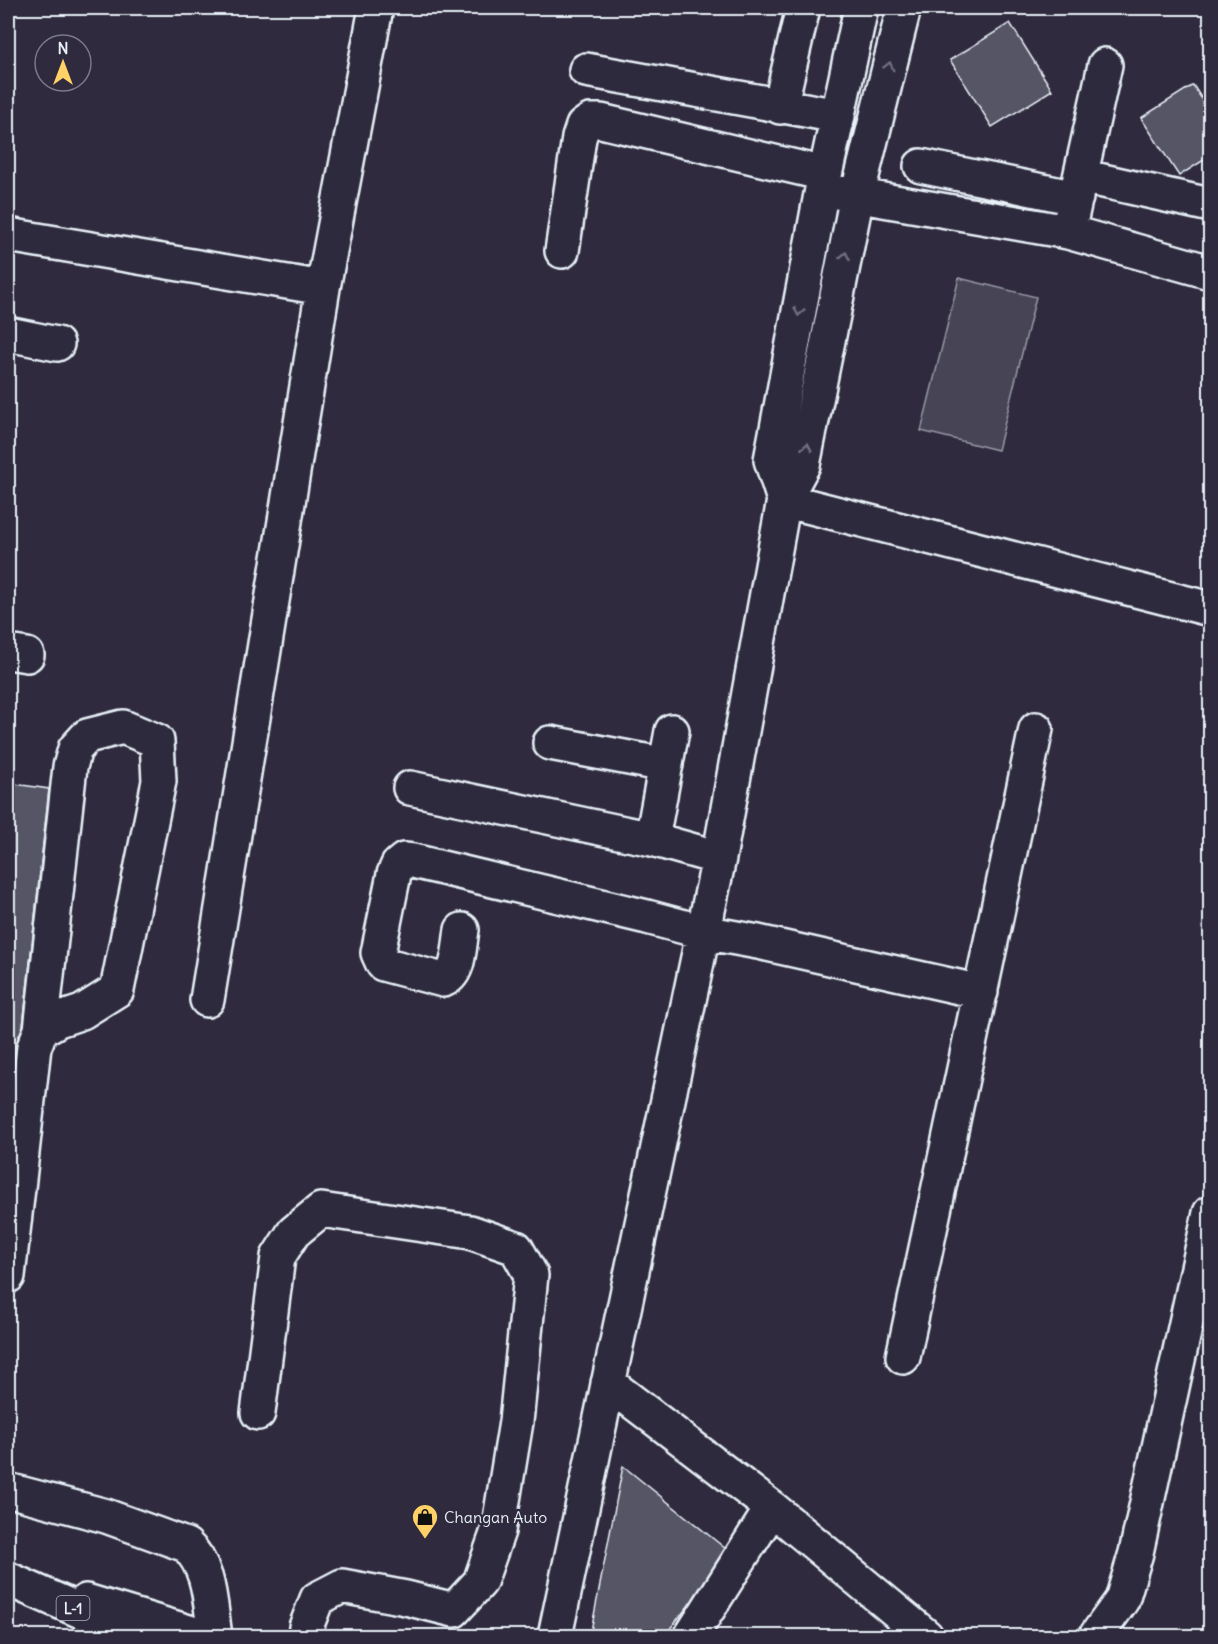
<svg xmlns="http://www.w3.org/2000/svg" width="1218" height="1644" font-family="Delius,sans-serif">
  <rect width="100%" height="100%" fill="#2f2a3d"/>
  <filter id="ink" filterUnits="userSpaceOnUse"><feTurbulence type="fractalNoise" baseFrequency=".0167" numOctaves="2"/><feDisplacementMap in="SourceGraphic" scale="12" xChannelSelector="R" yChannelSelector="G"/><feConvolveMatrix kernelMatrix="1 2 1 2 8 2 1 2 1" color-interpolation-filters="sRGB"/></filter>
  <g filter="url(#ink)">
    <!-- green -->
    <path fill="#464455" stroke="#979aa6" stroke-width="1.5" d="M959,278L1036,297L998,450L921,431Z"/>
    <!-- building -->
    <path fill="#575565" stroke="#e8f1f8" stroke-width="1.5" d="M1010,23L1052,90L992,127L950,60Z
      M1193,85L1210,112V156L1179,176L1141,118Z
      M8,783L49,789L8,1164Z
      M623,1466L731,1553L664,1636H590Z"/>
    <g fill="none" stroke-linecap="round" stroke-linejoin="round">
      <!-- minor casing -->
      <g stroke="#e8f1f8" stroke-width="38">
        <path id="minor" d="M586,70L838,116
          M780,107L803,8
          M921,166L1076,198
          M1081,176L1210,205
          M837,192L1068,232L1210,272
          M1068,232L1105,65
          M8,235L323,288
          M562,251L579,138L583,126L590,121H601L825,174
          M8,334L57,344
          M784,500L771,460L822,189L861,8
          M784,500L1210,609
          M8,652L27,655
          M550,743L666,765
          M410,788L652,839L719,858
          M652,839L672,731
          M462,930C459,945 460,975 443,980L383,964L378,953L394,874L398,865L404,860L413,861L647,917L703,932L758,942L981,992
          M207,1000L323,288L376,8
          M8,1276L34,1047L41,1030L70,767L75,749L87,736L123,727L157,741L159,781L117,990L82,1012L58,1020L41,1030
          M903,1357L1036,729
          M608,1383L772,1508L926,1636
          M258,1413L278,1257L294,1232L321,1210L470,1232L516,1248L531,1275L516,1422L498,1531L480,1582L454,1610L406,1598L342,1586L317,1599L306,1627L305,1636
          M8,1490L106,1516L186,1545C211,1568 210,1605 215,1636
          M86,1601L202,1636
          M555,1636L719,858L784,500L803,465L857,196L904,8
          M691,1636L772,1508
          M1096,1636L1122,1600L1136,1553L1210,1213"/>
      </g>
      <!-- major casing -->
      <g stroke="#e8f1f8" stroke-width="38">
        <path id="major" d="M8,1579L138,1636"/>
      </g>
      <!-- minor -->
      <use href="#minor" stroke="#2f2a3d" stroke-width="33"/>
      <!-- major -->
      <use href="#major" stroke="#2f2a3d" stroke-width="33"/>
    </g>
    <!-- one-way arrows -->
    <defs><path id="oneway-chevron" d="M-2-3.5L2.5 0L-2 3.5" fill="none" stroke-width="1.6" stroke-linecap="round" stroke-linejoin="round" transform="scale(1.5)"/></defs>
    <g stroke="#70707e">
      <use href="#oneway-chevron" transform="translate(889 66) rotate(-76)"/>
      <use href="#oneway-chevron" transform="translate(845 256) rotate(-79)"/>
      <use href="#oneway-chevron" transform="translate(799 312) rotate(101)"/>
      <use href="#oneway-chevron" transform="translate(807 447) rotate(-79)"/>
    </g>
  </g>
  <!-- icons -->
  <defs>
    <g id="shop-pin" transform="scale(1.35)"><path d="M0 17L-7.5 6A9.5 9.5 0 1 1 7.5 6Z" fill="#ffd166" stroke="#2f2a3d"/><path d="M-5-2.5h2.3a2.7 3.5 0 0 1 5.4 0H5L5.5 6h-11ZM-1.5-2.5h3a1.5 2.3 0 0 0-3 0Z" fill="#111"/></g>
  </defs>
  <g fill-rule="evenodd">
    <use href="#shop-pin" x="425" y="1517"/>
  </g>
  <g text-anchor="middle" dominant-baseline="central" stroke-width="4.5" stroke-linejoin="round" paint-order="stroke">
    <!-- shield labels -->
    <rect fill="#2f2a3d" stroke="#b0b5c0" stroke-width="1.5" x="56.5" y="1596" width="33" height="24" rx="4.5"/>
    <g font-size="15" font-weight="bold" fill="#e8f1f8">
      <text x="73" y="1608">L-1</text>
    </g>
    <!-- poi labels -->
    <g font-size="16" fill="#e8f1f8" stroke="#2f2a3d" text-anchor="start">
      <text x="444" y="1517">Changan Auto</text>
    </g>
  </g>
  <!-- margin -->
  <rect width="1218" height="1644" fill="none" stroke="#2f2a3d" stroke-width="30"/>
  <rect x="15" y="15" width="1188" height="1614" fill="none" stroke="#e8f1f8" stroke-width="2" filter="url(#ink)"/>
  <!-- north arrow -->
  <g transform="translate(63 63)"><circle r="28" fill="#2f2a3d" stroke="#797a88" stroke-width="1.5"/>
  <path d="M0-4.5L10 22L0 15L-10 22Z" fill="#ffd166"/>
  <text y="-9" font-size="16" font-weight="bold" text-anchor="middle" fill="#e8f1f8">N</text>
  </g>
</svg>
